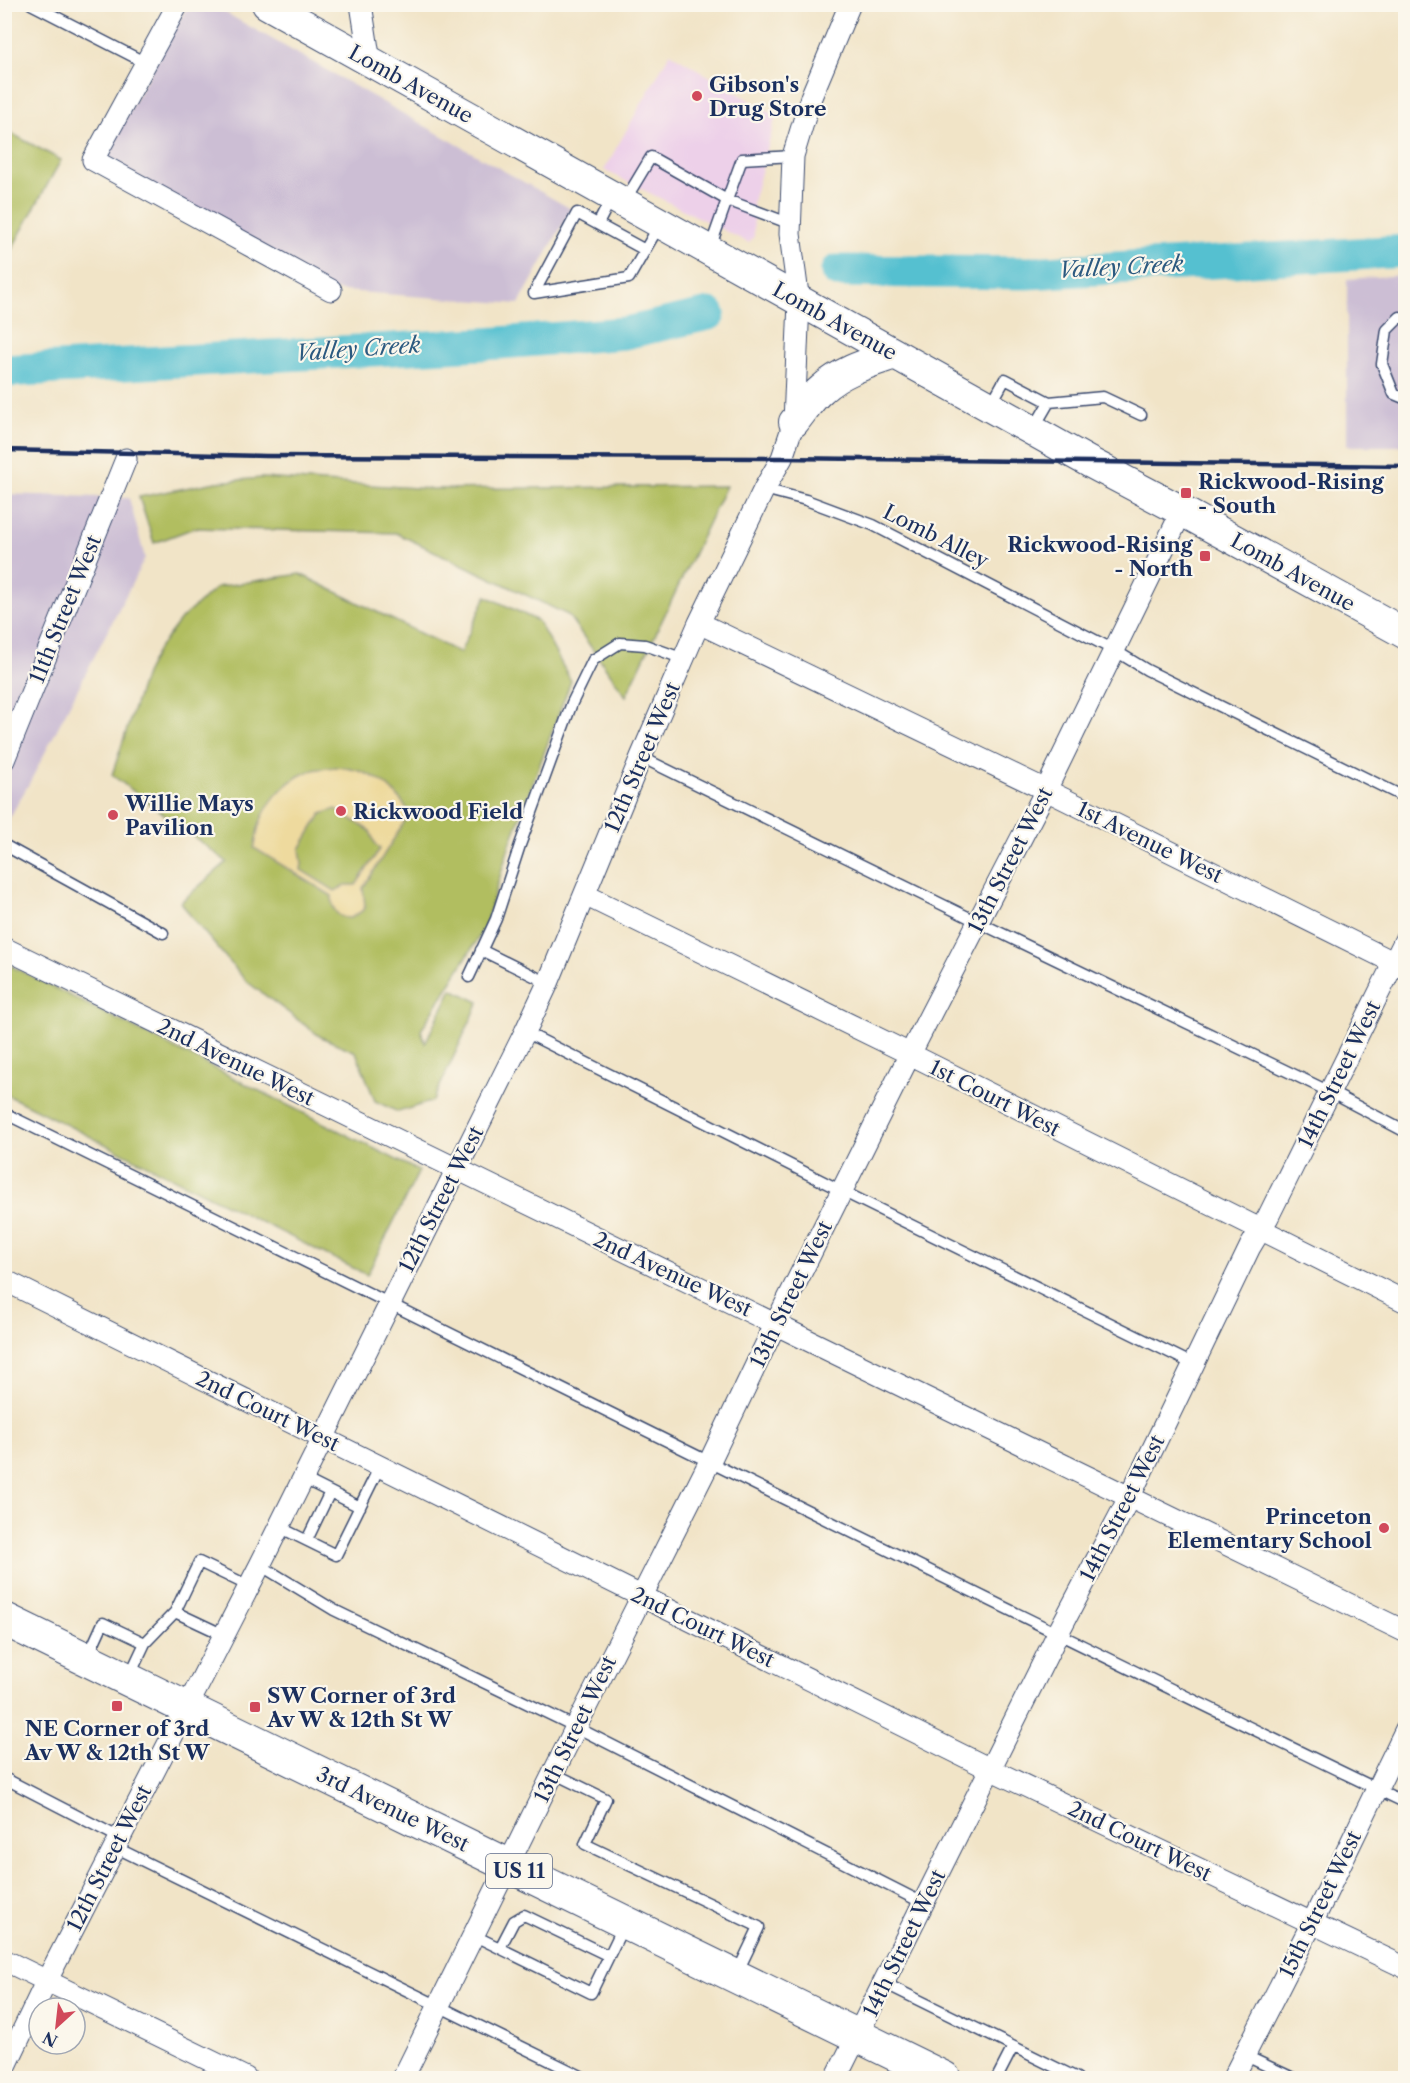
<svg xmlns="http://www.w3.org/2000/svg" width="1410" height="2083" font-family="'Libre Caslon Text',serif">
  <rect width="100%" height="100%" fill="#fbf7ec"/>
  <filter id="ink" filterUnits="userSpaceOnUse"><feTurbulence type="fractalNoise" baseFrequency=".0167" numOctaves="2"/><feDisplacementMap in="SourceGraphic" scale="12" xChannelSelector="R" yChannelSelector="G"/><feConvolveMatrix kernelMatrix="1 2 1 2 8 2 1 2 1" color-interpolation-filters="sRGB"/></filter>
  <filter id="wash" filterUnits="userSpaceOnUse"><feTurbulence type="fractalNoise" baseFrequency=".008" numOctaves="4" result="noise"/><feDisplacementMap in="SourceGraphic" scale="24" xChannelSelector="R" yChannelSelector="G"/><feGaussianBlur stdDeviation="1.35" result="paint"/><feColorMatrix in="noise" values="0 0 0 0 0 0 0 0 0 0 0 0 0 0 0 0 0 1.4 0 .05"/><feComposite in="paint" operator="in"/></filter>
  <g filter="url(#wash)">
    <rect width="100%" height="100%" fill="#f1e4c7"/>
    <!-- built -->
    <path fill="#edd0e9" d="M670,53L776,116L753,202L754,236L749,243L604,170Z"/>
    <!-- industrial -->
    <path fill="#ccbed4" d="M188,5H212L571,209L519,304L331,290L103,158Z
      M1405,275V446H1347V279Z
      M5,494L129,498L145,558L31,780L5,826Z"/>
    <!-- green -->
    <path fill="#b1be60" stroke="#66765f" stroke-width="1.5" d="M5,130L61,160L5,261Z
      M262,478L432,489L726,486L626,696L568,615L396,533L194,528L154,543L139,497L216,482Z
      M300,574L460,653L486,596L538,621L571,681L509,847L484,929L421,1030L425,1043L452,989L479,1002L433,1101L398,1112L375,1101L356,1052L321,1037L246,981L192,918L181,902L227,862L112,775L145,674L158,649L182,618L217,587Z
      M5,963L419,1171L367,1275L5,1094Z"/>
    <!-- sand -->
    <path fill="#eeda9e" stroke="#84847e" stroke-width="1.5" fill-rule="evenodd" d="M338,767C372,770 392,785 410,813L363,888L365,906L362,911L351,918C337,919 331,908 332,896L254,848C256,841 257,832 259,825C267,803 284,782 305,773C315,768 328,768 338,767ZM336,809L370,831L375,844L380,849L356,885H346L335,891L301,870L302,864L300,849L321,814Z"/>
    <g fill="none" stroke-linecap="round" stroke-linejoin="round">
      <!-- river -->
      <path stroke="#55c0d0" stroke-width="33" d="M837,271L1028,273L1406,251
        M4,371L499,343L625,333L709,314"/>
    </g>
  </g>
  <g filter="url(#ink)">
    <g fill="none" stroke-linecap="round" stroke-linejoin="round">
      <!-- lane casing -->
      <g stroke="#3b4a6e" stroke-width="13">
        <path id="lane" d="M31,4L146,63
          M624,202L651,157L727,200L742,159L793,156
          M598,224L612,197
          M710,248L727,200L791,224
          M645,250L577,213L534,293L629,278L660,224
          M1406,319L1400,317L1387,330L1382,364L1394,394L1406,399
          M990,406L1005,379L1049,402
          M1034,428L1049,402L1103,397L1141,415
          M764,489L806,500L873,525L1114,650L1147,670L1406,798
          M641,757L978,922L1330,1092L1406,1132
          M4,845L163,933
          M481,950L548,983
          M469,977L496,919L520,845L572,703L593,660L620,643L645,645L684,659
          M525,1032L842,1191L1193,1364
          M4,1113C472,1343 936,1577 1406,1803
          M302,1478L360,1507
          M279,1527L336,1555L380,1466
          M307,1540L330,1492
          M260,1565L334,1610L576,1727L923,1903
          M224,1635L175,1612L199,1562L249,1586
          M145,1643L175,1612
          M88,1656L103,1623L145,1643L129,1677
          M553,1773L606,1799L585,1844L759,1927L737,1973
          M4,1778L120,1838L123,1851L585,2078
          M473,1935L591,1993L624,1925
          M500,1948L514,1921L524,1915L609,1956
          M884,1983L1077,2078
          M1244,2055L1293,2078
          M997,2078L1013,2047"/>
      </g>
      <!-- street casing -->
      <g stroke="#3b4a6e" stroke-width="23">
        <path id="street" d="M178,4L93,160L331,290
          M361,4L370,62
          M699,623L1046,790L1405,968
          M4,760L126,459
          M585,895L910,1054L1406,1302
          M4,948C471,1178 939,1402 1406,1632
          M4,1280L990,1769L1406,1968
          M4,1960L246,2078
          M4,2070L47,1980L260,1565L525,1032L548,983L641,757L699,623L764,489L782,458L794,422L799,302L790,234L793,156L811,97L850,4
          M403,2078L576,1727L709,1463L776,1323L910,1054L1046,790L1182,511
          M836,2078L1058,1633L1130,1496L1250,1247L1268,1217L1406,938
          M1233,2078L1312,1923L1406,1729"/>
      </g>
      <!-- secondary casing -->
      <g stroke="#3b4a6e" stroke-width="32">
        <path id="secondary" d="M267,4L1089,462L1182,511L1406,634
          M794,422C803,411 811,398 822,389C843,370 869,363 895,354"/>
      </g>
      <!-- primary casing -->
      <g stroke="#3b4a6e" stroke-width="35">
        <path id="primary" d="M4,1619L944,2078"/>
      </g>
      <!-- lane -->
      <use href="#lane" stroke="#fff" stroke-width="10"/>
      <!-- street -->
      <use href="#street" stroke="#fff" stroke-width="21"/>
      <!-- secondary -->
      <use href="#secondary" stroke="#fff" stroke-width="30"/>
      <!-- primary -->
      <use href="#primary" stroke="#fff" stroke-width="33"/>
      <!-- rail -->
      <path stroke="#1b2f5e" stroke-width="4.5" d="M4,450L266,456L782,458L1406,466"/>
    </g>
  </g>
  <!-- markers -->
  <g fill="#d1495b" stroke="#fbf7ec" stroke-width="2">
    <circle cx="697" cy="96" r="6"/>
    <rect x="1180" y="487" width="12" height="12" rx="3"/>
    <rect x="1199" y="550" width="12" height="12" rx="3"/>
    <circle cx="341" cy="811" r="6"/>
    <circle cx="113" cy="815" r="6"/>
    <circle cx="1384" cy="1528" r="6"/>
    <rect x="111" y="1700" width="12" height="12" rx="3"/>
    <rect x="249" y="1701" width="12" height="12" rx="3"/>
  </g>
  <g text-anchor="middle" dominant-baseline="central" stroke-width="4.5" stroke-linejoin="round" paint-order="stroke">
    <!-- shield labels -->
    <rect fill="#fbf7ec" stroke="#5e6b89" stroke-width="1.5" x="486" y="1854" width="66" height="34" rx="4.5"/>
    <g font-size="20" font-weight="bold" fill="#1b2f5e">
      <text x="519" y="1871">US 11</text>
    </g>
    <!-- street labels -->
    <g font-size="21" fill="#1b2f5e" stroke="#fbf7ec">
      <text transform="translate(411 84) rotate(29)">Lomb Avenue</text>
      <text transform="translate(835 321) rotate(29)">Lomb Avenue</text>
      <text transform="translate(936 536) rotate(27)">Lomb Alley</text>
      <text transform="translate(1293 572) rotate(29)">Lomb Avenue</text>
      <text transform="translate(65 609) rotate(-68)">11th Street West</text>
      <text transform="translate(642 757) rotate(-67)">12th Street West</text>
      <text transform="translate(1150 842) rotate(26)">1st Avenue West</text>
      <text transform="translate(1010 860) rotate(-63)">13th Street West</text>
      <text transform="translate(236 1062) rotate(26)">2nd Avenue West</text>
      <text transform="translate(1339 1074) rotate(-64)">14th Street West</text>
      <text transform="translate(995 1098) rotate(27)">1st Court West</text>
      <text transform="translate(441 1199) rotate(-63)">12th Street West</text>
      <text transform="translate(673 1274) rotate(25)">2nd Avenue West</text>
      <text transform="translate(791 1294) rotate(-64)">13th Street West</text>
      <text transform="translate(268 1411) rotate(26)">2nd Court West</text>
      <text transform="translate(1122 1508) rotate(-63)">14th Street West</text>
      <text transform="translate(703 1627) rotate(26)">2nd Court West</text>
      <text transform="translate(575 1729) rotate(-64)">13th Street West</text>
      <text transform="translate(393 1809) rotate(26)">3rd Avenue West</text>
      <text transform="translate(1140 1841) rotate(26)">2nd Court West</text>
      <text transform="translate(109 1858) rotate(-63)">12th Street West</text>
      <text transform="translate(1320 1904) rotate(-64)">15th Street West</text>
      <text transform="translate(904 1943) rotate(-64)">14th Street West</text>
    </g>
    <!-- poi labels -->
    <g font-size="21" font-weight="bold" fill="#1b2f5e" stroke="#fbf7ec" text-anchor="start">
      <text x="709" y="84">Gibson's<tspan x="709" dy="24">Drug Store</tspan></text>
      <text x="1198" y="481">Rickwood-Rising<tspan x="1198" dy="24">- South</tspan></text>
      <text x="1193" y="544" text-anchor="end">Rickwood-Rising<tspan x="1193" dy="24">- North</tspan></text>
      <text x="125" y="803">Willie Mays<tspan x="125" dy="24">Pavilion</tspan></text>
      <text x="353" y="811">Rickwood Field</text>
      <text x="1372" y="1516" text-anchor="end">Princeton<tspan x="1372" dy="24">Elementary School</tspan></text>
      <text x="267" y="1695">SW Corner of 3rd<tspan x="267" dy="24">Av W &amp; 12th St W</tspan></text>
      <text x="117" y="1728" text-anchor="middle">NE Corner of 3rd<tspan x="117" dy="24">Av W &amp; 12th St W</tspan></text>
    </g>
    <!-- water labels -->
    <g font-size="22" font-style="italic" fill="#2c5a80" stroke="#fbf7ec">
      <text transform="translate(1121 267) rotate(-3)">Valley Creek</text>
      <text transform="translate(358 349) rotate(-4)">Valley Creek</text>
    </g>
  </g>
  <!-- margin -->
  <rect width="1410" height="2083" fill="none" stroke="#fbf7ec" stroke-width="24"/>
  <!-- north arrow -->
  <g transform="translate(57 2026) rotate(207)"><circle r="28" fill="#fbf7ec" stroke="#a1a7b3" stroke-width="1.5"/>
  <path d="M0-4.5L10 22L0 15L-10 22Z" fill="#d1495b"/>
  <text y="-9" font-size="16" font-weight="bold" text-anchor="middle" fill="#1b2f5e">N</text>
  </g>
</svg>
